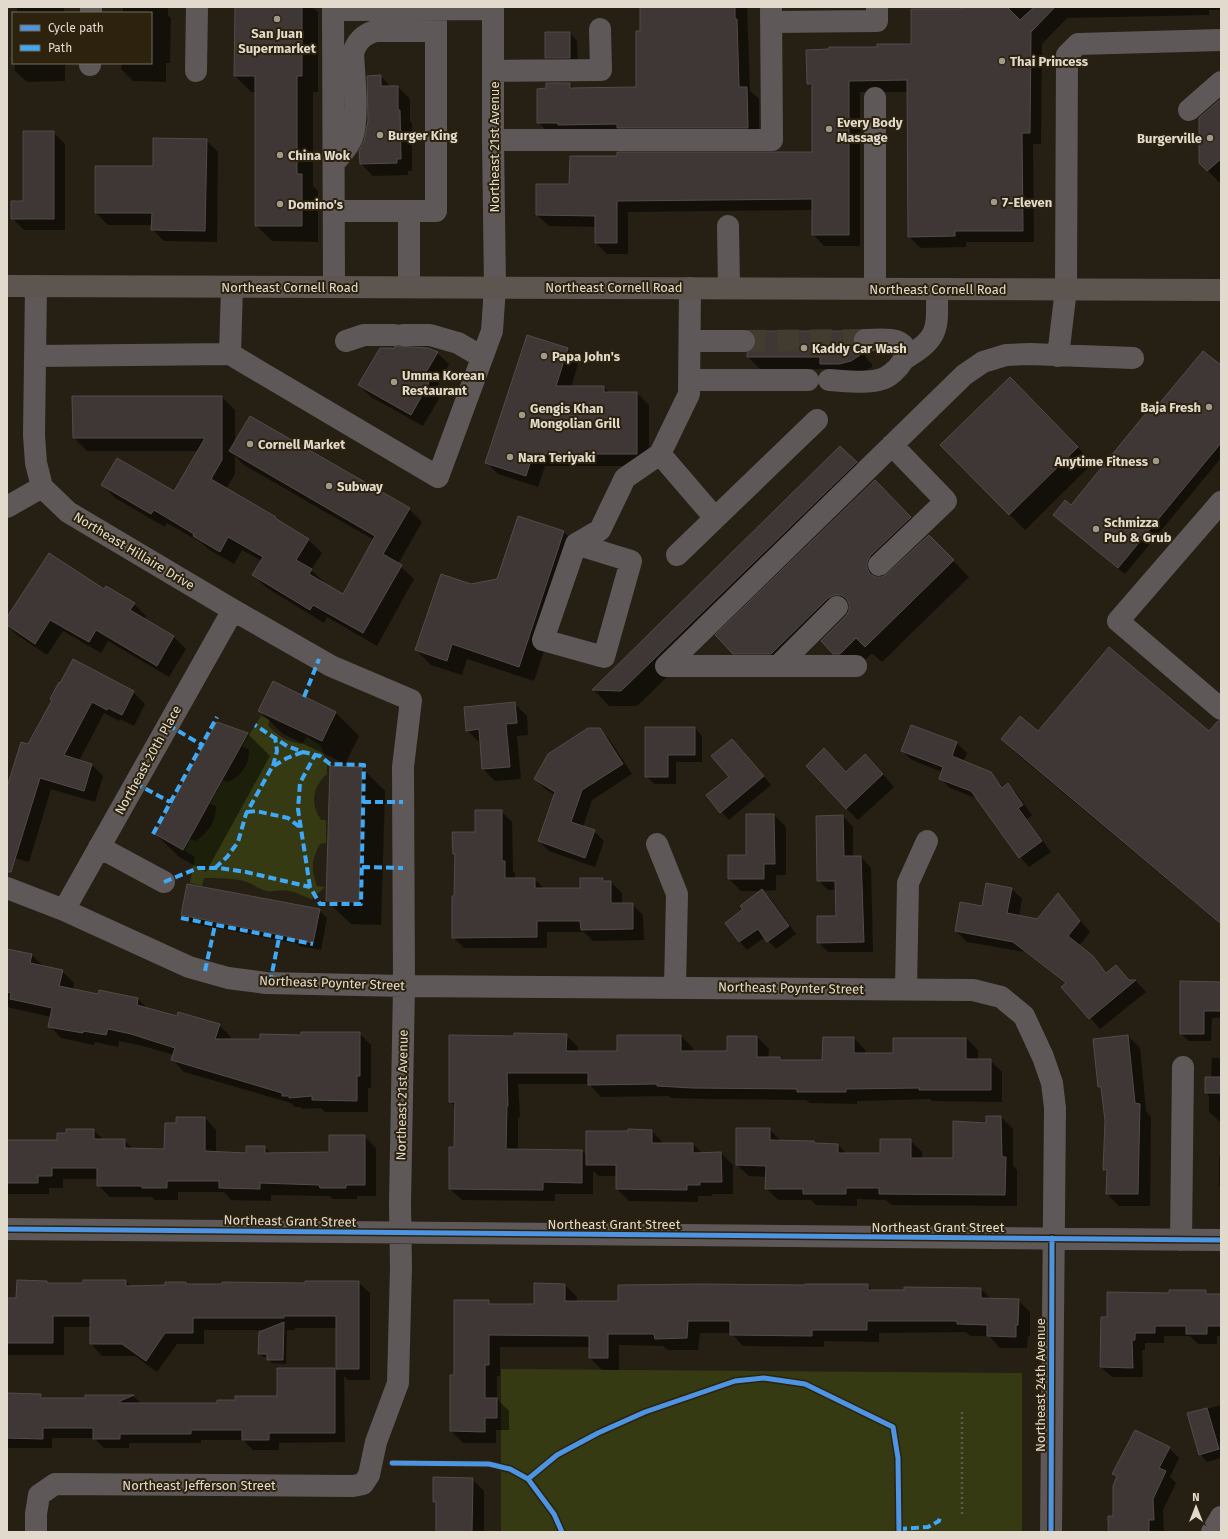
<svg xmlns="http://www.w3.org/2000/svg" width="1228" height="1539" font-family="'Fira Sans',sans-serif">
  <rect width="100%" height="100%" fill="#251f14"/>
  <!-- green -->
  <path fill="#363a13" d="M261,716L270,720L268,725C277,736 288,742 302,744L307,737L321,746L327,765V774C312,787 310,804 321,820H326V843L320,844C311,861 311,868 317,886L325,887L312,899C304,897 297,892 289,891C282,889 274,892 267,891C258,889 252,883 244,881C232,878 217,878 204,878L202,886L190,883L195,857L185,851L190,839L196,841C208,832 216,822 216,806L210,804L223,780L228,782C241,776 250,764 249,750L242,746Z
    M501,1369L1022,1373V1532H501Z"/>
  <!-- shadow -->
  <path fill="#0007" fill-rule="evenodd" d="M17,7H64V13H17Z
    M123,7H168V15L171,18L170,63H166V82L133,81L121,69L122,63H151V13H123Z
    M236,7H312L318,12V92H313V186L318,191V242L272,241L256,225V92H251L235,76Z
    M641,7H747L750,91L759,99V139L550,134L538,122L570,84L575,89L637,88L641,32Z
    M963,7H1221V10H1209V15L1067,18L1042,44L1041,144H1033L1034,242H966V247L921,248L909,237L908,92H860V246H824L813,234V210L628,212V254H607L596,243V227L549,226L537,215L570,185L813,153V88L808,83L878,48L912,45L963,10Z
    M570,33L577,41L578,65L554,66L546,58Z
    M15,63H65V81L27,82L15,71Z
    M381,76L391,87H398L410,99V121L412,123V171H408V175L373,176L361,164Z
    M1221,100V182L1220,183L1200,163Z
    M53,132L65,144V230H24L12,218L24,202Z
    M206,140L218,152L217,242L164,241L152,229V225H108L96,213L154,167Z
    M753,332H857L868,343L866,346L864,353L866,358L872,364V367L863,372L833,375L827,369H760L748,357L755,348L757,341L756,335Z
    M567,349L579,361L571,387H604L610,393H637L649,405V466H545L538,487L498,474L486,462Z
    M437,353L449,364L435,390L441,395L423,426L371,397L359,385Z
    M1221,367V458L1125,574L1054,515L1071,506L1159,407Z
    M1010,378L1093,463L1025,530L1009,514Z
    M222,397L235,410V443L409,509L422,522L398,564L414,579L377,646L327,617L324,623L267,588L253,575L262,561L242,550L234,564L208,549L202,543L167,523L165,527L115,498L102,484L174,493L199,451H87L74,438ZM235,456L244,465L374,540L343,595L325,583L311,570L322,553L308,539L281,523L276,518L226,489L235,474Z
    M840,447L872,479L637,706H609L594,690Z
    M875,481L926,533L886,572L883,578L888,575L929,536L969,577L882,662L872,653L856,669H850L822,641L847,616L850,610L750,669L717,635Z
    M564,532L579,547L534,681L467,659L462,675L431,665L416,650L471,585L498,580Z
    M104,591L134,604L146,616L144,619L174,637L186,649L169,677L108,641L101,653L63,631L47,655L17,635L7,625V619Z
    M273,683L336,713L359,736L345,764L283,734L259,711Z
    M133,692L145,704L134,726L120,719L119,721L104,713L79,761L91,764L103,776L95,802L51,789L29,862L7,856V791L29,746L53,700Z
    M515,704L527,716L528,735L517,736L521,779L495,781L483,769L481,742H479L467,730Z
    M911,726L957,743L967,753L963,762L991,773L1004,788L1008,784L1017,794L1032,815L1027,819L1051,852L1029,867L1020,857L978,799L950,788L940,778L942,772L912,760L902,751Z
    M695,728L702,736V762H676V784H654L646,776Z
    M599,729L609,739L632,774L592,800L583,827L594,831L604,841L595,867L549,851L539,841L555,795L545,789L535,779Z
    M1221,731V925L1017,754L1002,739L1039,732L1209,733Z
    M247,733L270,756L206,872L179,857L156,834Z
    M732,740L771,785L729,820L708,796L730,777Z
    M877,767L894,787L858,820L846,808V772Z
    M362,768L385,791L381,925L351,924L327,901Z
    M501,811L512,822L513,871L515,873V879H534L545,889H581L603,879L607,882H611L622,893V904H632L643,915L644,940L593,941L584,932H547V948H464L453,937L456,856L454,854Z
    M774,815L786,827V875H776V890L762,891L770,898L796,934L776,949L765,937L747,950L740,942L726,923L744,910L762,891H741L729,879L747,856Z
    M843,816L853,827V857H861L871,868L873,952H828L818,942L837,917L836,890H828L818,880Z
    M1012,889L1022,899L1019,916L1038,920L1058,895L1090,932L1079,946L1092,957L1108,973L1116,966L1130,981H1136L1146,992L1100,1029L1063,987L1066,984L1025,952L967,942L956,931L983,907Z
    M319,910L327,918L321,950L299,946L298,944L190,923L182,915Z
    M7,950L32,955L44,967L62,971L74,983L73,990L99,995L100,992L138,999L148,1009L177,1018L219,1025L231,1037L230,1040H261L302,1036L359,1033L371,1045V1088H368V1112H325L321,1108L302,1109L300,1107H295L291,1103L184,1072L173,1060L174,1055L143,1046L119,1041L118,1047L95,1042L94,1045L61,1038L50,1026L51,1017L7,1007Z
    M1221,983V1018H1212L1211,1041H1189L1181,1034Z
    M566,1035L578,1047V1052H618L681,1036L693,1048V1052H728L757,1037L769,1049L768,1058H780L782,1061H823L854,1038L865,1050V1054H894L966,1038L978,1050V1060H990L1002,1072V1102L932,1101L930,1099L857,1101V1104L810,1103L806,1100L704,1099L670,1098L669,1096L601,1097L589,1084H518L520,1117L518,1118V1150L582,1151L587,1156L652,1131L664,1144H693L702,1153H721L733,1165V1194H712V1196H698V1202L629,1201L617,1189V1176H599L593,1171V1194H555V1201L462,1200L450,1189L455,1148L456,1107L450,1101L515,1037Z
    M1128,1036L1140,1048L1146,1111L1151,1117L1150,1206H1119L1107,1194L1108,1174L1104,1170L1106,1121L1103,1090L1099,1086Z
    M1212,1058H1221V1123L1209,1112V1096L1206,1093L1211,1078Z
    M1001,1117L1013,1129V1166L1017,1170V1206L892,1205L886,1200L857,1199V1206L816,1205L811,1200H778L766,1188L767,1177L749,1176L737,1165L769,1129L781,1141L814,1142L816,1144L838,1145L847,1154H881L910,1140L922,1152V1159H954L987,1124Z
    M205,1118L216,1130V1153L247,1154L265,1147L271,1154L330,1153L364,1136L376,1148V1196H357V1199H333L330,1196L271,1195V1201L231,1200L224,1192H178V1200H155L152,1197H110L98,1185V1179H63V1188H49V1194H7V1141H58L67,1134L93,1130L104,1140H124L133,1149L165,1150L177,1124Z
    M1219,1156H1221V1188L1219,1186Z
    M126,1281L131,1287L166,1286L185,1283L187,1285L358,1282L370,1293V1380H348L344,1376L345,1442L279,1443V1450H253L243,1440H201V1443H129V1448H104L94,1438H52V1448H7V1403L41,1395L45,1399H86V1396H133L142,1404H218L278,1397L335,1369L337,1371V1328H295V1330H287L286,1364L272,1363L268,1359V1357H263L259,1354L267,1330H204V1344H177L157,1372L135,1356H102L91,1344V1327H64V1355H7V1299H17L47,1282L49,1284H84Z
    M535,1284L565,1285L577,1297V1302H619L806,1286L867,1285L873,1291H905V1288L981,1289L992,1300H1018L1030,1312V1336H1028L1027,1348H1000L989,1336H970L966,1332L879,1333V1342L824,1341V1347L743,1346L731,1333H700L698,1350H668L663,1346L619,1345V1370H602L590,1358V1347H500V1376H497V1399L509,1411V1430H496V1443H463L451,1431V1376H455L488,1301L492,1305H535Z
    M1205,1291L1209,1295H1221V1336H1217V1344H1198L1190,1336H1164V1343H1145V1350H1142L1143,1377H1112L1101,1367L1108,1318L1170,1294Z
    M1221,1405V1458L1207,1462L1200,1454L1188,1414Z
    M1169,1448L1179,1458L1170,1477L1176,1483L1163,1510L1164,1532H1107V1524H1109L1114,1517L1118,1478L1114,1474Z
    M472,1479L484,1491V1532H437V1505L434,1501Z"/>
  <!-- building -->
  <path fill="#3f3636" stroke="#524b48" d="M235,7H302V76H297V174H302V226H255V76H234Z
    M640,7H735V19H737L739,87H747L748,128H617V124L558,125V123H537V89L546,88V83H570V88L636,87V31H640Z
    M962,7H1007L1020,20L1034,7H1055L1031,32L1030,133H1022L1023,231H955V236L908,237L907,80L849,81V235H812V199L617,201V243H595V216L536,215V184H569L570,156H617V152H812V84H807L806,50L829,49V47H877V44H911V9H962Z
    M545,32H570V58H545Z
    M381,75V86H398V110H400L401,159H397V163L360,164L359,151L364,141L368,121L367,76Z
    M1221,99V159L1207,171L1199,163V118Z
    M23,131H54V219H11V201H23Z
    M153,138L207,139L205,231L151,230L152,213H95V166H153Z
    M751,331H857L854,334L853,341L855,347L860,351V355L851,361L839,364H820V357H747V353L755,348L756,341L755,335Z
    M527,335L568,348L556,386H604V392H637V454H533L526,476L485,463Z
    M398,346L428,348L438,352L422,379L429,383L411,415L358,385L380,348H391L394,349V347Z
    M1203,351L1221,365V443L1118,568L1053,515L1065,500L1071,505L1155,402L1158,405Z
    M1010,377L1078,447L1009,515L940,445Z
    M72,396H222V460L211,479L276,517L275,518L309,539L296,560L312,569L309,574L343,594L375,536L229,451L250,416L410,508L383,554L402,565L363,633L313,605L310,610L252,575L263,557L228,537L220,552L193,536L194,534L154,510L151,514L101,485L117,458L174,491L205,438H73Z
    M840,446L857,462L621,691L592,690Z
    M875,480L911,517L870,556L867,562V568L870,574L876,577H882L887,574L929,535L954,560L865,647L856,638L840,654H833L821,641L846,616L849,611V604L846,598L841,595H834L828,598L771,654H733L715,635Z
    M518,516L564,531L519,667L452,644L447,661L415,650L441,574L471,584L497,579Z
    M49,553L104,589L106,586L135,603L130,610L174,636L157,666L96,630L89,642L50,620L35,644L7,625V617Z
    M1109,647L1209,731L1218,721H1221V924L1001,739L1020,716L1038,731Z
    M73,659L134,691L122,715L108,708L107,710L92,702L64,755L92,764L84,791L40,778L11,872H7V787L21,742L28,744L52,700L50,699L59,682L60,683Z
    M273,681L336,712L322,741L258,711Z
    M515,702L517,723L506,724L510,767L482,769L479,729L466,731L464,707Z
    M217,722L248,733L183,850L155,834Z
    M911,725L957,742L952,756L991,772L1002,788L1008,783L1023,805L1018,808L1042,841L1019,858L971,791L939,779L943,767L901,751Z
    M645,727H695V755H668V777H645Z
    M588,728H600L623,764L582,790L571,822L595,830L585,858L538,841L555,792L534,779L548,754Z
    M732,739L764,776L720,813L706,795L729,777L711,756Z
    M824,748L846,772L865,754L883,774L846,809L806,766Z
    M330,766L362,767L359,902L326,901Z
    M475,810H502V861H505V878H535V888H580V878H603V881H611V903H633V929L581,930L580,921H537V937L452,938V896H454L455,854H453L452,832H475Z
    M746,814H774L775,864H764V879H728V855H746Z
    M843,815L844,856H861L864,942L817,943V916H836L835,881H817L816,816Z
    M986,883L1012,888L1007,913L1037,919L1058,893L1080,921L1068,936L1093,956L1106,973L1116,965L1129,980H1136L1089,1019L1061,987L1066,983L1013,942L955,931L960,902L982,906Z
    M187,884L320,909L313,943L290,938L291,937L181,915Z
    M762,889L789,926L767,942L758,929L739,942L725,923L743,909L740,906Z
    M7,949L32,954L30,963L63,970L59,986L98,994L99,990L138,998L137,1005L177,1016L178,1012L220,1024L215,1039H260V1034L301,1035V1032H360V1076H357V1101L312,1100V1096L289,1098V1096H282V1093L171,1060L175,1048L131,1034L108,1029L106,1035L83,1031V1033L48,1027L52,1008L10,999L11,993L7,992Z
    M1180,981L1221,982V1011H1204V1034H1180Z
    M514,1033L567,1034L566,1051H617V1035H681V1051H727V1036H757V1057H780V1060H822L823,1037H854V1053H893V1038H966V1059H991V1090H919V1088L846,1089V1092H797V1089L692,1088L657,1086V1084L588,1085V1073H507L508,1106H507L506,1149L582,1150V1183L543,1182V1190L449,1189V1147H454L455,1102H449V1035L514,1036Z
    M1128,1035L1135,1103L1140,1104L1138,1194H1106L1107,1170H1103L1105,1121L1101,1087H1098L1093,1039Z
    M1205,1077H1221V1093H1205Z
    M986,1116H1001L1002,1157H1006L1005,1195L879,1194V1188H846V1194H803V1189H765L766,1166L736,1165V1128H770V1140L814,1141V1143L838,1144V1153H880V1139H911V1158H953V1121L986,1123Z
    M176,1117H205V1151L246,1153V1146H265V1153L329,1152V1135H365V1185H346V1188H320L319,1185L260,1183V1189L219,1188V1181H167V1188H142V1186H97V1168H52V1176H38V1183H7V1140H57V1133H66V1129H94V1139H125V1148L164,1149L165,1123H176Z
    M628,1129L652,1130V1143H693V1153L721,1152L722,1182H700V1185H687V1190L616,1189V1165H586V1131H628Z
    M17,1280L47,1281V1283H83V1280H126V1286L165,1285V1282H186V1284H222V1282L305,1283V1281H359V1369H336V1316H284V1318H193V1333H165L146,1361L122,1344H90V1316H53V1343H7V1298H16Z
    M534,1283L565,1284V1301H618V1285L701,1284L805,1285V1284H868V1290H904V1287L981,1288V1298L1019,1299L1018,1325H1016V1337L987,1336V1325L957,1324V1321H867V1330H812V1336L730,1335V1321H688L687,1338L655,1339L654,1334H608V1358H589V1336L489,1335V1365H485V1398H497V1418H485V1432L450,1431V1375H454V1300H489V1304H534Z
    M1169,1290H1206V1294H1221V1326H1207V1334H1186V1326H1155V1333H1135V1340H1132L1133,1368L1100,1367L1101,1317H1107V1292L1169,1293Z
    M284,1322L283,1360H267V1354H258L259,1332Z
    M277,1368H335V1433H269V1440H242V1430H191V1434H120V1439H93V1428H43V1439L7,1438V1393L41,1394V1398H85V1395H134L120,1401V1403H217V1400H235V1396H277Z
    M1207,1408L1219,1449L1199,1455L1187,1413Z
    M1135,1430L1170,1447L1159,1468L1166,1471L1153,1499L1154,1520H1149V1532H1108V1516H1113V1486L1117,1476L1112,1474Z
    M433,1477L473,1478L472,1532H436V1502H433Z"/>
  <g fill="none" stroke-linecap="round" stroke-linejoin="round">
    <!-- minor-tunnel -->
    <path stroke="#413b30" stroke-width="22" stroke-dasharray="22 11" stroke-linecap="butt" d="M744,341L865,340"/>
    <!-- path -->
    <path stroke="#5c5854" stroke-width="2.5" stroke-dasharray="2 3" stroke-linecap="butt" d="M962,1412V1515"/>
    <!-- minor -->
    <path stroke="#5e5958" stroke-width="22" d="M333,7L334,287
      M333,10L493,9
      M91,13V7
      M771,22L877,21V7
      M90,65V63
      M196,71L197,7
      M494,71L601,70L600,29
      M875,98V289
      M1189,110L1221,82
      M493,140H772L771,7
      M334,163C341,155 348,148 352,138C359,119 354,75 353,53C357,41 363,35 375,31H436
      M334,211H436V9
      M728,226L729,288
      M36,286L34,435L36,463L42,487L68,512L233,610L331,666L411,700L403,767L404,986L400,1204L401,1267L398,1383L376,1442L369,1475L363,1484L353,1486L55,1484L39,1495L36,1514V1532
      M409,287V211
      M403,335H430L458,343L482,357
      M346,341L364,335H394
      M690,341H744
      M230,354L232,287
      M35,356L230,354L438,477L492,331L495,287L493,140V7
      M1058,356L1066,289L1067,55L1078,44L1221,40
      M904,359C941,337 937,329 937,289
      M689,380H808
      M829,380C846,381 866,384 882,379C895,375 919,349 896,341C887,338 874,340 865,340
      M660,454L715,518
      M1221,502L1118,621L1221,709
      M7,507L42,487
      M576,544L631,561L604,657L543,640L576,544L600,530L625,478L660,454L689,394L690,288
      M677,555L817,420
      M879,565L946,501L892,445
      M778,666L837,607
      M856,666H666L964,375L983,362L1006,355L1030,354L1133,358
      M657,844L677,894L675,987
      M99,847L164,882
      M7,888L64,910L189,967L228,978L266,983L404,986L973,990L1001,997L1024,1016L1043,1057L1052,1083L1055,1108L1051,1532
      M64,910L233,610
      M906,989L908,883L927,841
      M7,1229L1221,1240
      M1181,1240L1183,1067
      M1212,1532L1221,1517"/>
    <!-- highway -->
    <path stroke="#5c5550" stroke-width="22" d="M7,286L1221,290"/>
    <!-- quiet -->
    <path stroke="#3fa9f5" stroke-width="4" stroke-dasharray="8 4" stroke-linecap="butt" d="M304,697L319,659
      M168,725L202,745
      M273,766L277,751L275,737
      M135,783L170,802
      M363,802H403
      M247,812L256,811L288,818L301,828
      M153,834L217,717
      M362,867L403,868
      M215,868L227,857L238,842L246,814L272,767L287,758L303,752
      M164,882L198,868H220L246,872L310,887L320,904H361L364,765L330,764L320,756L303,752L287,746L255,725
      M310,887L298,809L300,783L315,755
      M181,918L313,944
      M205,971L215,925
      M270,983L279,938
      M899,1529L928,1527L939,1521L940,1515"/>
    <!-- cycleway casing -->
    <g stroke="#2c220d" stroke-width="8">
      <path id="cycleway" d="M7,1229L1221,1240
        M392,1463L489,1464L510,1469L528,1479L554,1514L562,1532
        M528,1479L557,1455L598,1433L645,1412L735,1381L764,1378L805,1384L893,1427L898,1458L899,1532
        M1051,1532L1052,1238"/>
    </g>
    <!-- cycleway -->
    <use href="#cycleway" stroke="#4d94e3" stroke-width="5"/>
  </g>
  <!-- markers -->
  <g fill="#9f998c" stroke="#2c220d" stroke-width="1.5">
    <circle cx="277" cy="19" r="4"/>
    <circle cx="1002" cy="61" r="4"/>
    <circle cx="829" cy="129" r="4"/>
    <circle cx="380" cy="135" r="4"/>
    <circle cx="1210" cy="138" r="4"/>
    <circle cx="280" cy="155" r="4"/>
    <circle cx="994" cy="202" r="4"/>
    <circle cx="280" cy="204" r="4"/>
    <circle cx="804" cy="348" r="4"/>
    <circle cx="544" cy="356" r="4"/>
    <circle cx="394" cy="382" r="4"/>
    <circle cx="1209" cy="407" r="4"/>
    <circle cx="522" cy="415" r="4"/>
    <circle cx="250" cy="444" r="4"/>
    <circle cx="510" cy="457" r="4"/>
    <circle cx="1156" cy="461" r="4"/>
    <circle cx="329" cy="486" r="4"/>
    <circle cx="1096" cy="529" r="4"/>
  </g>
  <g text-anchor="middle" dominant-baseline="central" stroke-width="4" stroke-linejoin="round" paint-order="stroke">
    <!-- poi labels -->
    <g font-size="13" font-weight="bold" fill="#e1dacd" stroke="#2c220d" text-anchor="start">
      <text x="277" y="33" text-anchor="middle">San Juan<tspan x="277" dy="15">Supermarket</tspan></text>
      <text x="1010" y="61">Thai Princess</text>
      <text x="837" y="122">Every Body<tspan x="837" dy="15">Massage</tspan></text>
      <text x="388" y="135">Burger King</text>
      <text x="1202" y="138" text-anchor="end">Burgerville</text>
      <text x="288" y="155">China Wok</text>
      <text x="1002" y="202">7-Eleven</text>
      <text x="288" y="204">Domino's</text>
      <text x="812" y="348">Kaddy Car Wash</text>
      <text x="552" y="356">Papa John's</text>
      <text x="402" y="375">Umma Korean<tspan x="402" dy="15">Restaurant</tspan></text>
      <text x="1201" y="407" text-anchor="end">Baja Fresh</text>
      <text x="530" y="408">Gengis Khan<tspan x="530" dy="15">Mongolian Grill</tspan></text>
      <text x="258" y="444">Cornell Market</text>
      <text x="518" y="457">Nara Teriyaki</text>
      <text x="1148" y="461" text-anchor="end">Anytime Fitness</text>
      <text x="337" y="486">Subway</text>
      <text x="1104" y="522">Schmizza<tspan x="1104" dy="15">Pub &amp; Grub</tspan></text>
    </g>
    <!-- street labels -->
    <g font-size="13" fill="#e1dacd" stroke="#2c220d">
      <text transform="translate(494 147) rotate(-90)">Northeast 21st Avenue</text>
      <text x="290" y="287">Northeast Cornell Road</text>
      <text x="614" y="287">Northeast Cornell Road</text>
      <text x="938" y="289">Northeast Cornell Road</text>
      <text transform="translate(134 551) rotate(31)">Northeast Hillaire Drive</text>
      <text transform="translate(148 760) rotate(-61)">Northeast 20th Place</text>
      <text transform="translate(332 983) rotate(2)">Northeast Poynter Street</text>
      <text transform="translate(791 988) rotate(1)">Northeast Poynter Street</text>
      <text transform="translate(402 1095) rotate(-89)">Northeast 21st Avenue</text>
      <text transform="translate(290 1221) rotate(1)">Northeast Grant Street</text>
      <text x="614" y="1224">Northeast Grant Street</text>
      <text x="938" y="1227">Northeast Grant Street</text>
      <text transform="translate(1040 1385) rotate(-90)">Northeast 24th Avenue</text>
      <text x="199" y="1485">Northeast Jefferson Street</text>
    </g>
  </g>
  <!-- border -->
  <rect width="1228" height="1539" fill="none" stroke="#e1dacd" stroke-width="16"/>
  <!-- legend -->
  <rect x="12" y="12" width="140" height="52" fill="#2c220d" stroke="#746c5a"/>
  <rect x="20" y="25" width="20" height="6" fill="#4d94e3" stroke="#746c5a"/>
  <text x="48" y="32" font-size="12" fill="#e1dacd">Cycle path</text>
  <rect x="20" y="45" width="20" height="6" fill="#3fa9f5" stroke="#746c5a"/>
  <text x="48" y="52" font-size="12" fill="#e1dacd">Path</text>
  <!-- north arrow -->
  <g transform="translate(1196 1507)" stroke="#2c220d" stroke-width="3" paint-order="stroke">
  <path d="M0-3L7 15L0 10L-7 15Z" fill="#e1dacd"/>
  <text y="-6" font-size="11" font-weight="bold" text-anchor="middle" fill="#e1dacd">N</text>
  </g>
</svg>
